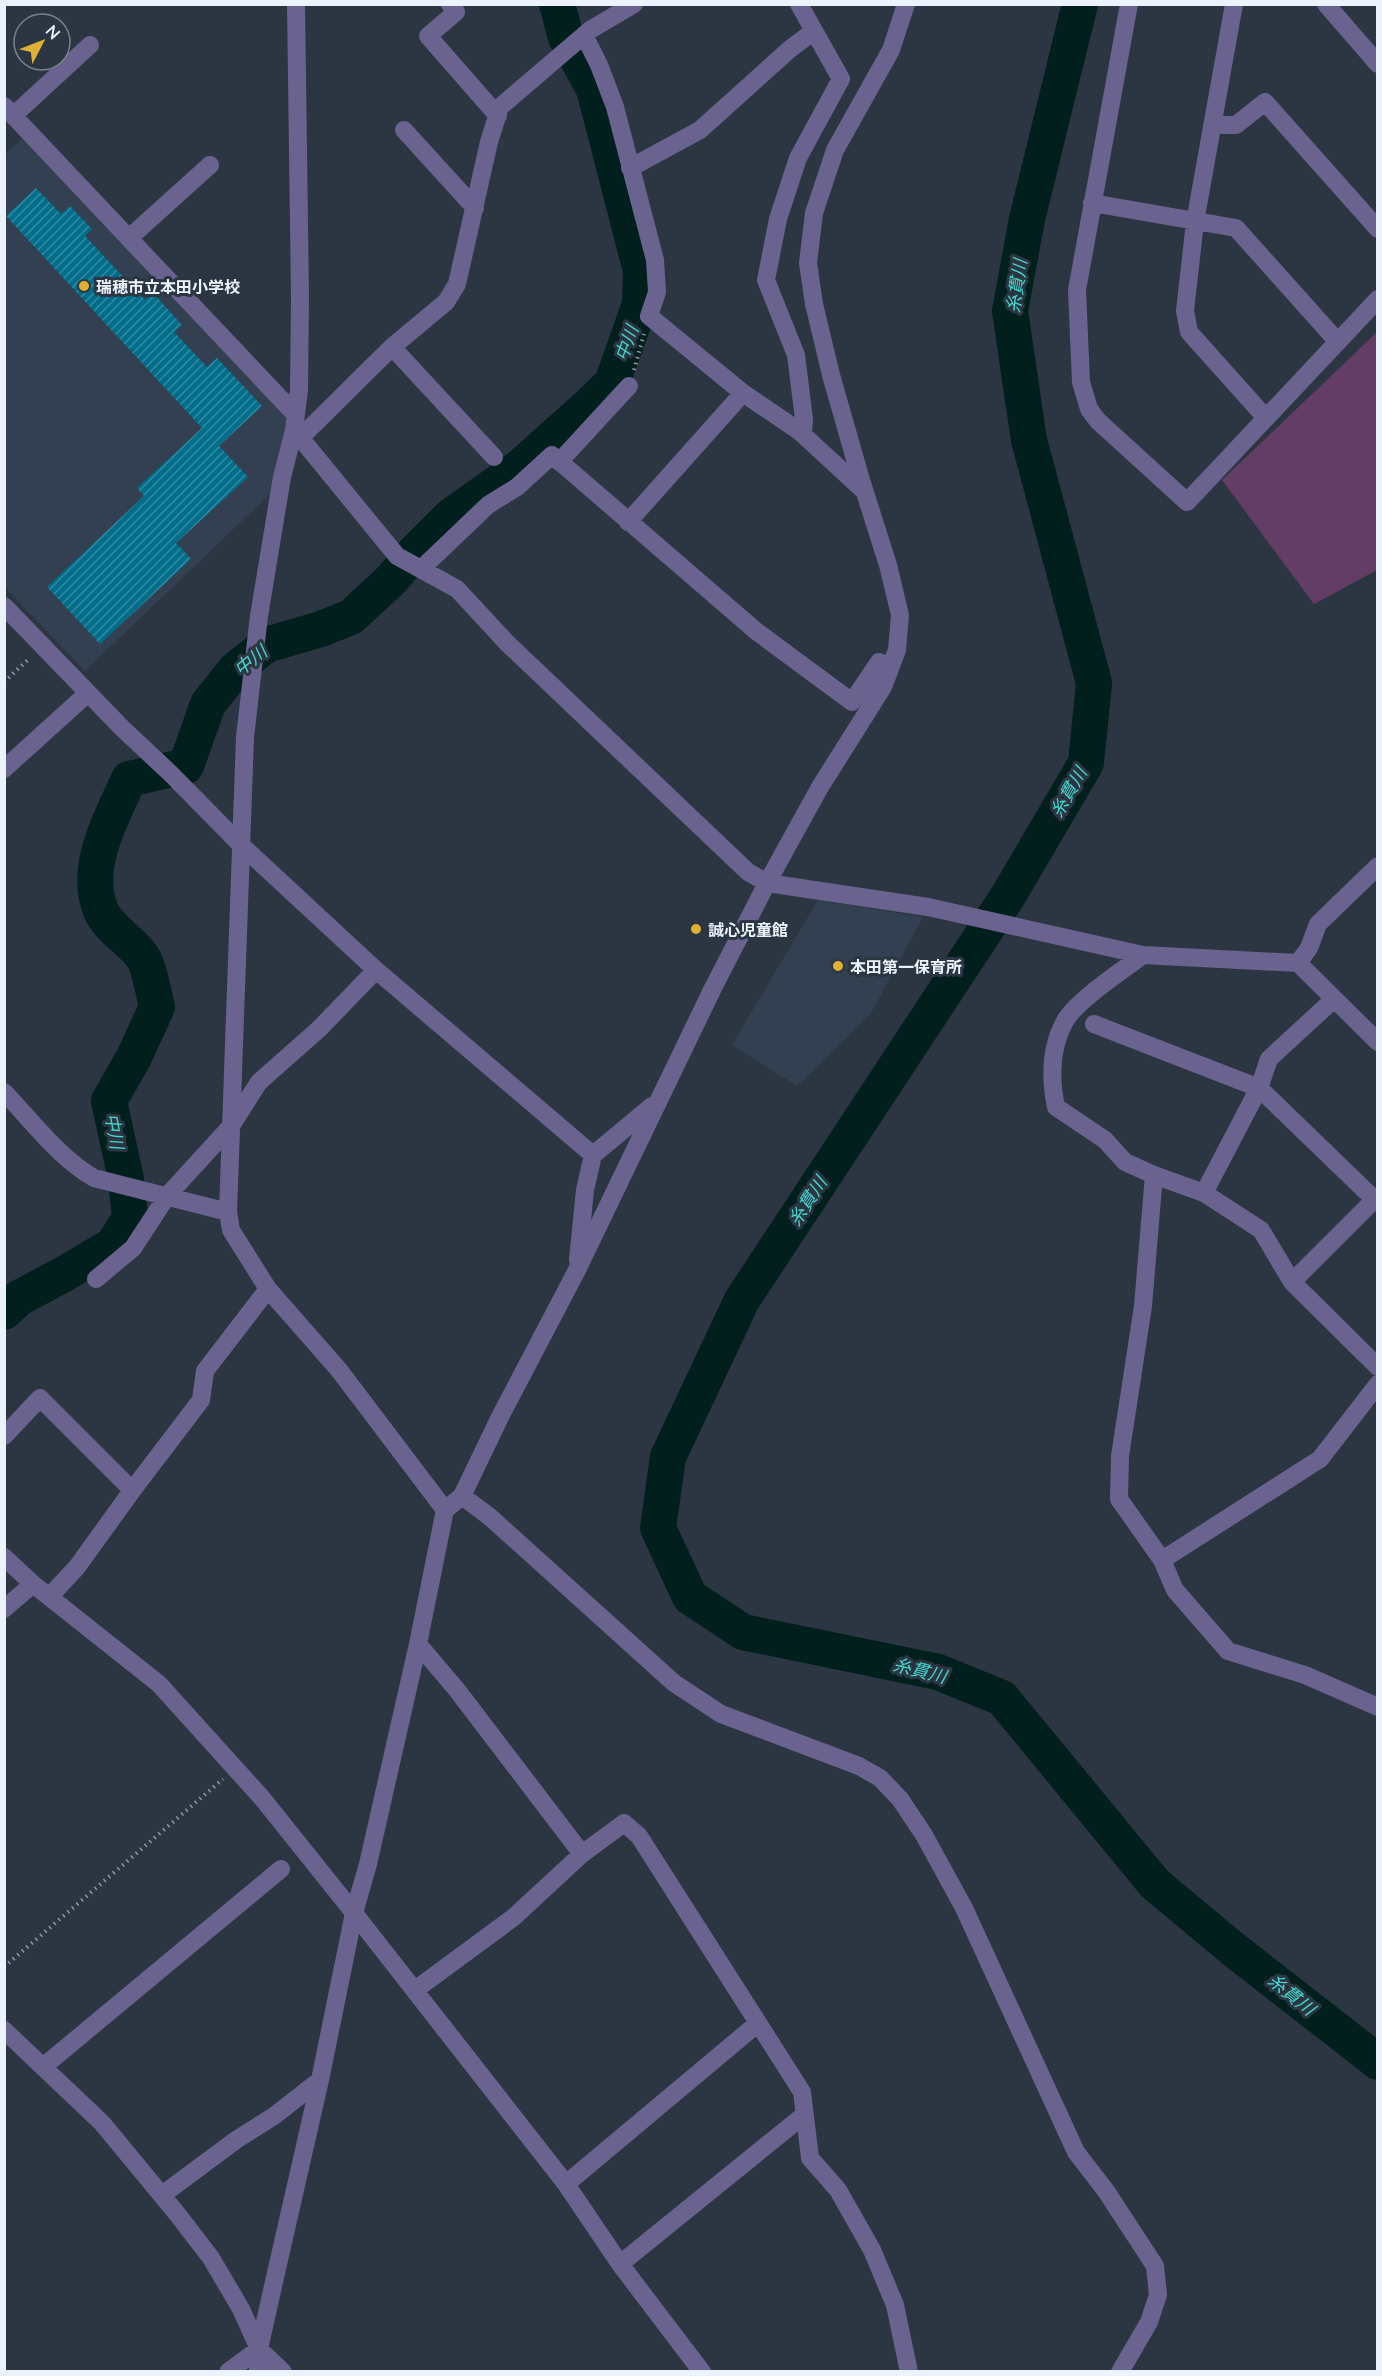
<svg xmlns="http://www.w3.org/2000/svg" width="1382" height="2376" font-family="Lato,'Noto Sans JP',sans-serif">
  <defs>
    <pattern id="building-hatch" width="6" height="6" patternUnits="userSpaceOnUse" patternTransform="scale(1.5)"><rect width="6" height="6" fill="#006e8a"/><path d="M-1 1l2-2M0 6l6-6M5 7l2-2" fill="none" stroke="#328aa1"/></pattern>
  </defs>
  <rect width="100%" height="100%" fill="#2c3643"/>
  <!-- built -->
  <path fill="#334051" d="M23,138L288,416L270,494L85,671L5,587L4,156Z
    M818,900L923,917L870,1015L797,1086L732,1045Z"/>
  <!-- grass -->
  <path fill="#633d65" d="M1377,332V570L1314,604L1222,480Z"/>
  <g fill="none" stroke-linecap="round" stroke-linejoin="round">
    <!-- river -->
    <path stroke="#001f1d" stroke-width="36" d="M1080,4L1027,219L1010,311L1029,440L1094,683L1086,763L1008,896L742,1300L668,1457L658,1528L690,1597L743,1632L938,1672L1002,1698L1155,1884L1233,1949L1378,2062
      M4,1312L19,1298L64,1274L113,1245L130,1218L126,1179L109,1101L134,1057L157,1007C154,995 149,964 141,955C129,939 110,930 101,911C83,867 111,819 129,779L186,766L208,704L235,670L266,645L321,629L351,617L391,580L414,553L451,516L520,467L586,408L612,383L640,304L641,271L594,89L566,38L557,4"/>
  </g>
  <!-- building -->
  <path fill="url(#building-hatch)" d="M36,188L61,214L70,206L92,229L85,236L145,300L153,293L182,325L174,332L207,367L217,358L262,406L219,446L248,477L176,543L191,559L100,644L47,587L144,496L137,488L202,428L6,216Z"/>
  <g fill="none" stroke-linecap="round" stroke-linejoin="round">
    <!-- path -->
    <path stroke="#8f97a2" stroke-width="4" stroke-dasharray="1.5 4.5" stroke-linecap="butt" d="M634,370L644,334
      M4,682L30,658
      M4,1967L223,1779"/>
    <!-- minor -->
    <path stroke="#6a638f" stroke-width="18" d="M296,4L300,297L299,390L294,430L282,477L259,616L245,737L228,1212L231,1230L268,1289L339,1370L445,1510
      M450,4L456,12L428,36L498,116
      M799,4L841,79L798,158L778,219L766,280L796,355L804,419L803,434
      M1129,4L1077,290L1081,382L1089,409L1098,421L1187,502L1378,299
      M1234,4L1195,222L1185,311L1189,332L1266,418
      M1326,4L1378,64
      M584,35L599,65L615,107L655,260L657,292L649,316L743,393L799,431L863,490
      M4,106L296,415
      M14,115L90,45
      M1212,125H1236L1265,102L1378,229
      M404,130L475,208
      M630,168L700,130L790,49L814,31
      M1092,203L1236,228L1338,342
      M129,238L210,165
      M392,347L494,457
      M294,430L397,556L457,589L507,643L748,872L767,883L928,907L1143,955L1298,963L1378,1042
      M300,438L392,347L446,302L457,284L489,142L500,107L590,30L634,4
      M559,462L629,386
      M628,522L743,393
      M421,569L488,505L517,487L552,455L756,631L852,702L879,662L890,667
      M4,606L122,728L170,773L240,844L376,970L593,1155L652,1106
      M4,769L88,693
      M1143,955C1123,970 1076,1001 1065,1021C1050,1048 1050,1078 1056,1107L1105,1140L1125,1162L1154,1175L1143,1306L1120,1456L1119,1499L1162,1560L1175,1590L1228,1651L1305,1675L1378,1707
      M1298,963L1309,948L1318,924L1378,866
      M1094,1024L1259,1088L1374,1199
      M4,1092C32,1121 59,1158 94,1178L228,1212
      M1154,1175L1204,1193L1259,1088L1269,1059L1334,999
      M1204,1193L1261,1230L1292,1282
      M1378,1196L1292,1282L1378,1367
      M578,1260L585,1190L593,1155
      M96,1279L133,1248L167,1196L231,1126L259,1082L319,1029L376,970
      M4,1436L40,1398L132,1490
      M462,1496L490,1517L674,1683L721,1714L859,1766L880,1778L900,1799L924,1835L964,1908L1076,2152L1106,2191L1155,2266L1158,2295L1149,2322L1120,2372
      M4,1557L33,1584L159,1684L262,1798L354,1913L566,2184L620,2264L702,2372
      M1162,1560L1320,1459L1378,1384
      M49,1597L77,1567L134,1488L201,1400L205,1371L268,1289
      M4,1609L33,1584
      M418,1644L457,1690L582,1854L624,1823L639,1836L802,2092L810,2158L838,2190L872,2250L895,2305L909,2372
      M415,1990L514,1917L582,1854
      M4,2030L102,2123L178,2215L211,2258L241,2309L259,2349L283,2372
      M44,2066L281,1869
      M566,2184L757,2024
      M162,2195L236,2140L274,2116L320,2080
      M620,2264L804,2115
      M228,2372L259,2349
      M258,2372L259,2349L271,2295L320,2080L354,1913L368,1864L418,1644L445,1510L462,1496L500,1417L577,1270L713,988L767,883L820,787L883,687L897,650L900,615L888,565L861,480L831,375L814,304L808,263L814,213L835,150L891,50L906,4"/>
  </g>
  <!-- markers -->
  <g fill="#e0b034" stroke="#2c3643" stroke-width="2">
    <circle cx="84" cy="286" r="6"/>
    <circle cx="696" cy="929" r="6"/>
    <circle cx="838" cy="966" r="6"/>
  </g>
  <g text-anchor="middle" dominant-baseline="central" stroke-width="6" stroke-linejoin="round" paint-order="stroke">
    <!-- poi labels -->
    <g font-size="16" font-weight="bold" fill="#edf3fc" stroke="#2c3643" text-anchor="start">
      <text x="96" y="286">瑞穂市立本田小学校</text>
      <text x="708" y="929">誠心児童館</text>
      <text x="850" y="966">本田第一保育所</text>
    </g>
    <!-- water labels -->
    <g font-size="18" font-style="italic" fill="#43d8ce" stroke="#2c3643">
      <text transform="translate(1016 286) rotate(-82)">糸貫川</text>
      <text transform="translate(626 343) rotate(-70)">中川</text>
      <text transform="translate(250 660) rotate(-39)">中川</text>
      <text transform="translate(1068 792) rotate(-60)">糸貫川</text>
      <text transform="translate(115 1131) rotate(80)">中川</text>
      <text transform="translate(807 1201) rotate(-57)">糸貫川</text>
      <text transform="translate(920 1670) rotate(14)">糸貫川</text>
      <text transform="translate(1292 1994) rotate(39)">糸貫川</text>
    </g>
  </g>
  <!-- border -->
  <rect width="1382" height="2376" fill="none" stroke="#edf3fc" stroke-width="12"/>
  <!-- north arrow -->
  <g transform="translate(42 42) rotate(48)"><circle r="28" fill="#2c3643" stroke="#79828d" stroke-width="1.5"/>
  <path d="M0-4.5L10 22L0 15L-10 22Z" fill="#e0b034"/>
  <text y="-9" font-size="16" font-weight="bold" text-anchor="middle" fill="#edf3fc">N</text>
  </g>
</svg>
